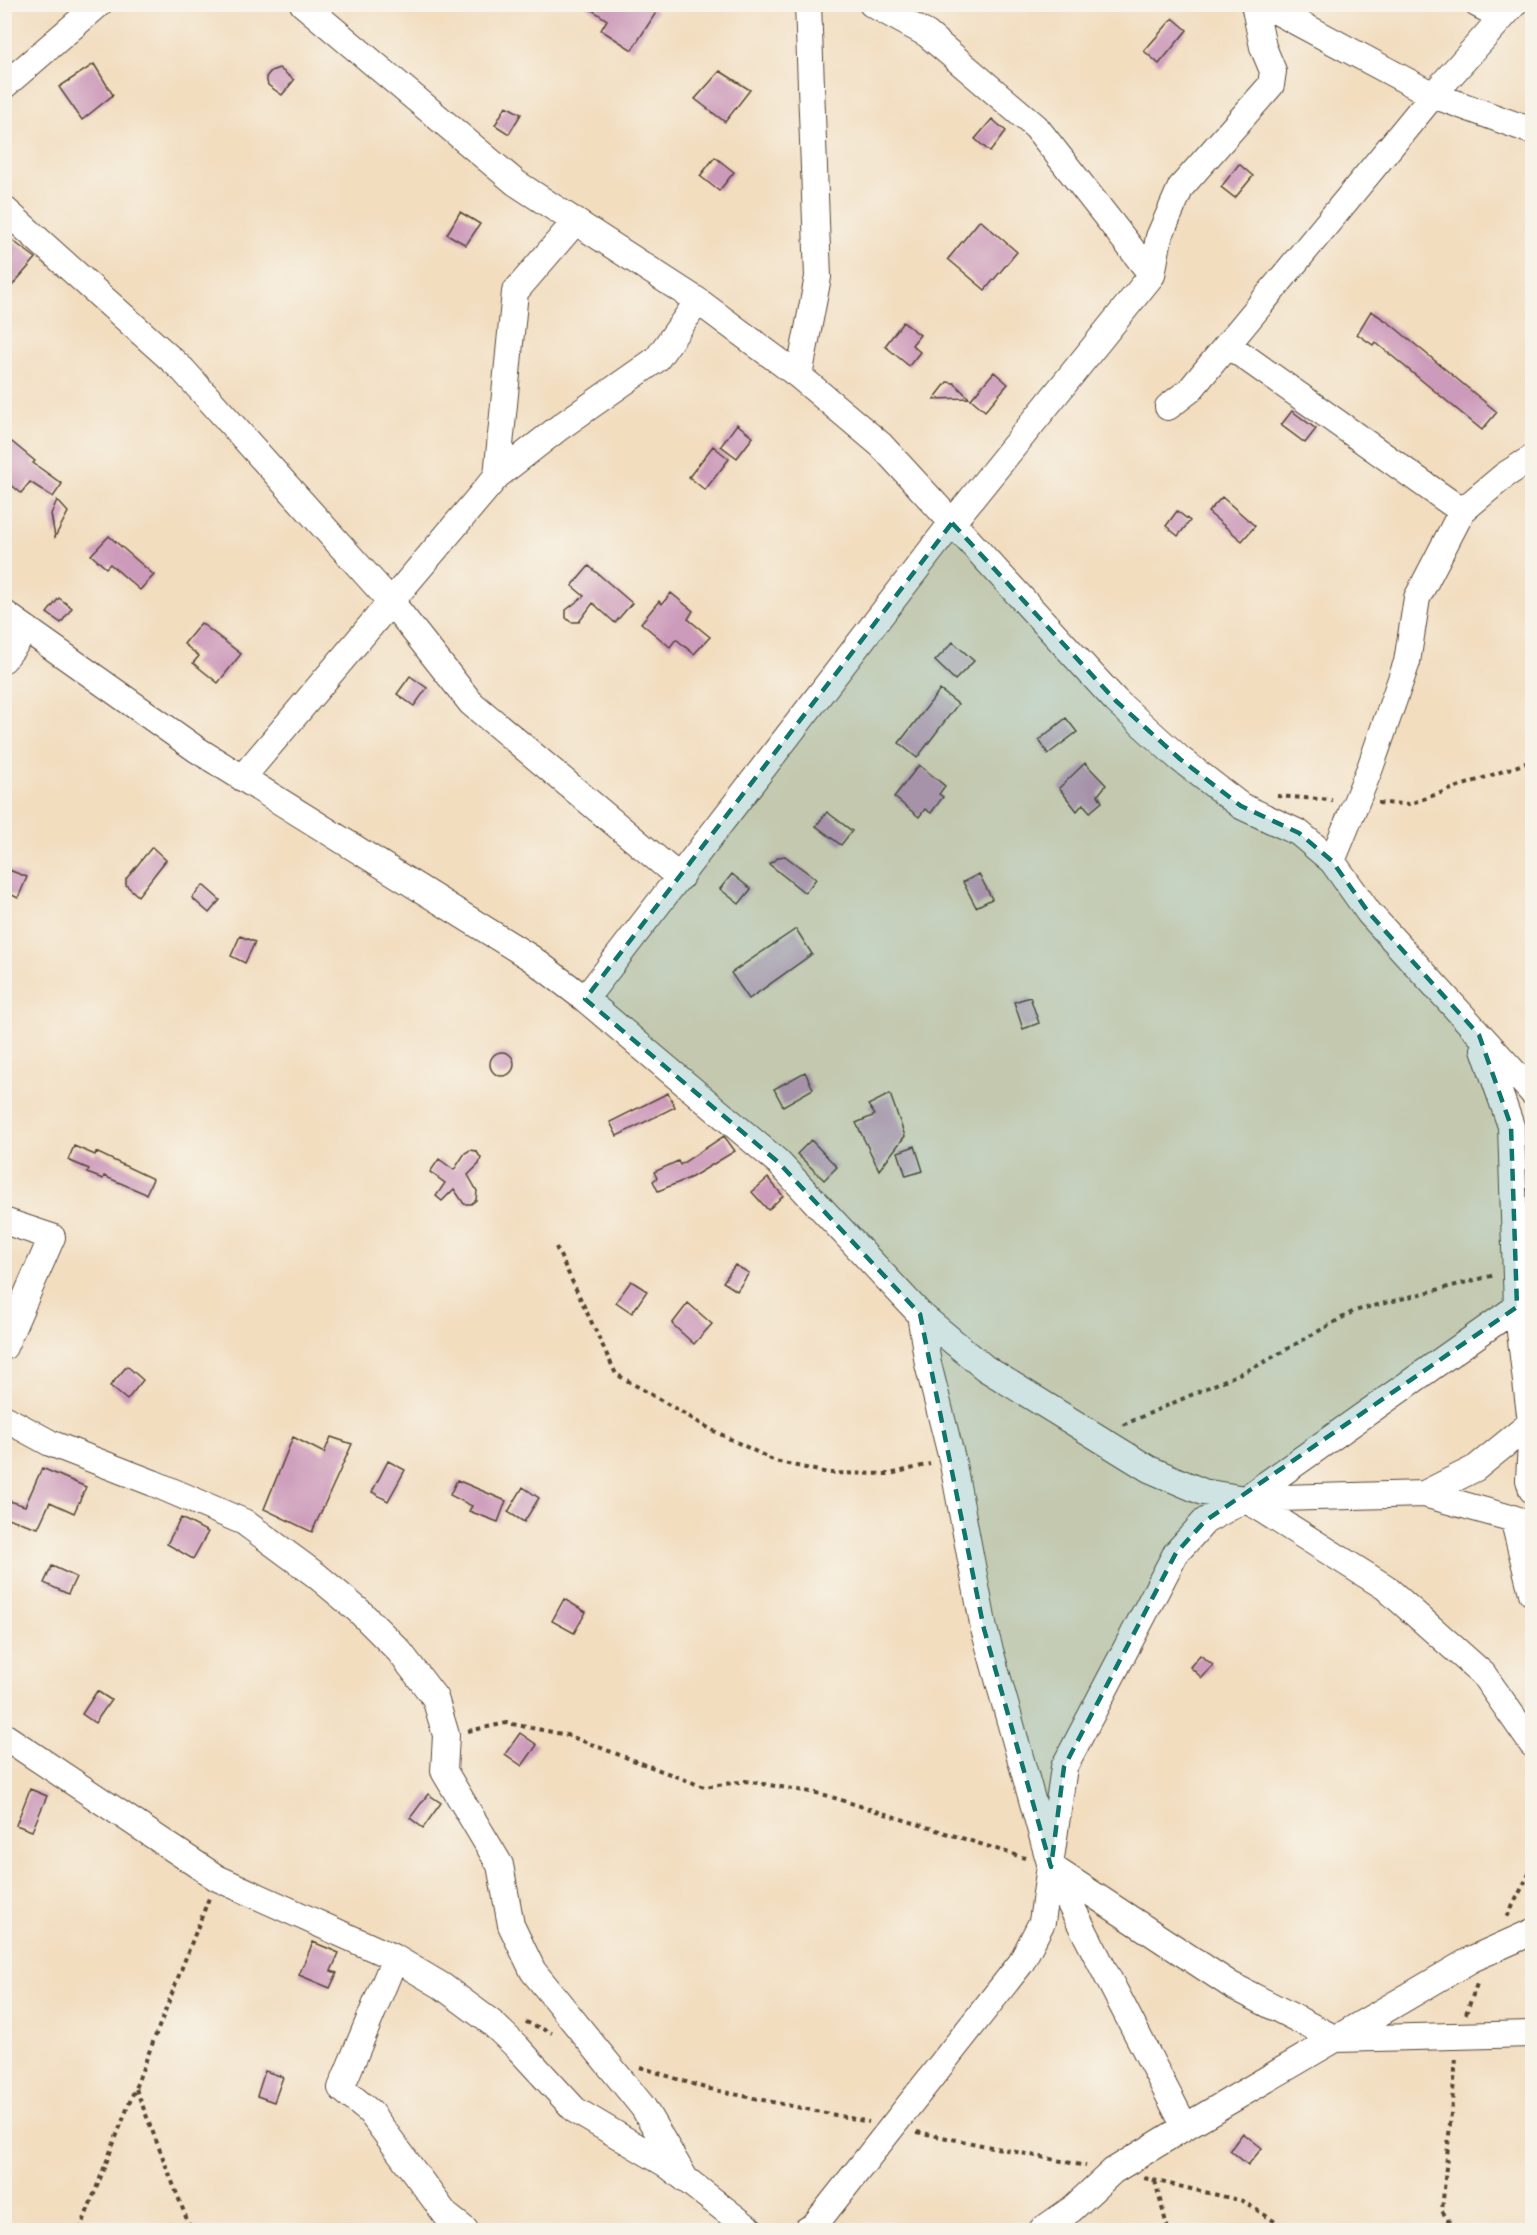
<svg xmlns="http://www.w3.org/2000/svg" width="1537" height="2235" font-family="Kalam,sans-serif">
  <rect width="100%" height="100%" fill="#f7f3e8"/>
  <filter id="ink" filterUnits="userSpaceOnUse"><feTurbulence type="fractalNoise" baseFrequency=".0167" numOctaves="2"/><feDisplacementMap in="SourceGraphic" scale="12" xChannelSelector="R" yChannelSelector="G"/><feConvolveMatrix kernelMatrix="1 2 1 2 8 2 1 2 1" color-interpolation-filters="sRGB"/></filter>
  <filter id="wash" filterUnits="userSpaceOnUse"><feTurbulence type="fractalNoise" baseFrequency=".008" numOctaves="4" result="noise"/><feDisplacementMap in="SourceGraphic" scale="24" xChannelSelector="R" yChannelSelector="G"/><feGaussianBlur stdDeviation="1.35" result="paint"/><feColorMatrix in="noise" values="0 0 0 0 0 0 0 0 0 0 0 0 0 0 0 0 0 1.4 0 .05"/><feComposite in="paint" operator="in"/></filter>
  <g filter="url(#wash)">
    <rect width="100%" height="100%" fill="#f2ddbf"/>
    <g id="blocks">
      <!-- building -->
      <path fill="#cc9aba" d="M583,4H647L657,11L632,50L601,30L607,20Z
        M1173,18L1187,30L1159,64L1144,51Z
        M94,64L113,95L82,120L59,87Z
        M279,68L294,80L282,95L268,85L266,77L271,71Z
        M720,71L750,90L725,122L695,99Z
        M506,106L521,114L509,134L495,125Z
        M992,119L1006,131L990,152L975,139Z
        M715,157L734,172L719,191L700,176Z
        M1239,164L1253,176L1235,198L1221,187Z
        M460,212L480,224L466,245L447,234Z
        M980,220L1017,252L985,290L948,259Z
        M13,241L36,258L4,295V251Z
        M1371,311L1388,322L1497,412L1482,430L1375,342L1373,345L1357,334Z
        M903,322L920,335L912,345L920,352L909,366L885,346Z
        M994,372L1008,384L985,411L971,399Z
        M947,382L954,383L969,398L934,399Z
        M1292,411L1316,429L1305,443L1281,425Z
        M737,424L753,437L737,458L721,446Z
        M12,442L35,461L33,463L62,484L53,497L30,482L21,493L4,479V450Z
        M713,446L729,459L705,490L689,477Z
        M1222,497L1255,526L1242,541L1208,512Z
        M57,500L68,512L55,537L51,514Z
        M1177,511L1190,521L1178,536L1166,526Z
        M109,536L154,575L140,590L110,564L106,568L91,555Z
        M589,566L632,603L615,623L593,603L579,622H571L566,618V610L584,596L572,586Z
        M671,593L693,611L688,619L710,637L694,654L676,639L670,647L641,623L659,601L662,604Z
        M59,598L72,608L61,623L47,613Z
        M201,623L241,654L218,683L193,663L199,656L184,644Z
        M953,642L974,661L955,680L935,661Z
        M410,676L427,688L414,706L397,694Z
        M940,690L958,704L917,758L899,743Z
        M1066,718L1077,732L1048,754L1039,740Z
        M1085,763L1106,785L1098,795L1102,802L1090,812L1083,804L1077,811L1059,788Z
        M919,765L945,786L939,794L943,797L931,813L925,809L919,817L894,797Z
        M827,812L852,831L841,845L816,826Z
        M152,847L166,860L138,896L126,885V879Z
        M785,856L816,879L805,893L769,864L779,857Z
        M4,868L27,877L18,898L4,891Z
        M732,874L751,889L739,904L720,889Z
        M979,874L992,899L976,907L963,882Z
        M203,885L220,900L209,913L192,898Z
        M796,929L812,954L749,999L731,973Z
        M240,936L255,942L245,963L231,956Z
        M1030,997L1039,1023L1023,1029L1014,1002Z
        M490 1064a12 12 0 1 1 24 0a12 12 0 1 1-24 0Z
        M805,1072L813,1089L783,1106L774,1089Z
        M668,1093L675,1107L617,1136L610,1122Z
        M890,1094L905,1136L879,1170L856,1123L875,1115L868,1105Z
        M724,1136L735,1151L692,1177L658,1191L653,1181L657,1178L654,1172L678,1161L680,1165Z
        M811,1140L837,1167L824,1180L797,1154Z
        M74,1146L95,1155L96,1152L153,1179L146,1194L104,1176L103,1179L87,1173L89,1169L68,1160Z
        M915,1146L923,1171L906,1176L898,1152Z
        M470,1150L476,1151L481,1158L479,1164L468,1175L477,1191L476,1200L471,1204H464L454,1189L442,1201L436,1196L445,1183L430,1172L439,1159L454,1170L465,1153Z
        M768,1178L783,1196L768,1210L752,1192Z
        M735,1265L749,1273L737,1291L723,1282Z
        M631,1281L647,1291L632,1313L616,1302Z
        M688,1303L712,1324L694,1344L672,1324Z
        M127,1366L143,1380L127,1400L110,1386Z
        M293,1437L324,1453L331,1437L352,1444L312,1532L264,1509Z
        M388,1461L405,1470L388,1501L372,1492Z
        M42,1468L86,1487L74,1513L50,1502L38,1528L4,1517V1499L25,1506Z
        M457,1480L506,1501L498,1522L469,1511L472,1506L450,1495Z
        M523,1487L539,1498L524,1522L508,1512Z
        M181,1518L208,1532L193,1559L167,1544Z
        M52,1566L76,1577L68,1594L44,1583Z
        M564,1599L586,1612L574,1633L552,1621Z
        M1200,1655L1213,1665L1202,1678L1190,1667Z
        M97,1691L111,1700L95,1723L82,1714Z
        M520,1733L537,1745L522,1766L505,1754Z
        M30,1789L47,1796L32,1831L16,1825Z
        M428,1794L441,1803L423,1828L410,1818Z
        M313,1942L339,1953L331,1971L337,1973L330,1988L299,1975Z
        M265,2071L283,2077L274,2102L257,2096Z
        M1243,2133L1262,2148L1248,2165L1230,2150Z"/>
    </g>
  </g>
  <g filter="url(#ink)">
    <use href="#blocks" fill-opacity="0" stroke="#564536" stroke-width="1.5"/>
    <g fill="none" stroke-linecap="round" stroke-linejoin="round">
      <!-- street casing -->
      <g stroke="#564536" stroke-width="28">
        <path id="street" d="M303,4L516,183L698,301L799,376L881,445L1116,701L1180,759L1241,806L1299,833L1332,861L1369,913L1532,1092
          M872,4L927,34L1036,127L1152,275
          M1263,4L1433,95L1532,131
          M1477,4L1502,17
          M4,86L99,4
          M4,209L183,370L392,603L471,703L680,878
          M1228,345L1462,511
          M799,376L818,277L808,4
          M1168,407L1190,390L1433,95L1514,4
          M497,476L560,427L657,359L698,301
          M4,613L196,749L531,958L585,999L778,1162L920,1314L985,1368L1149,1469L1203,1492L1245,1499L1424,1494L1532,1524
          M4,659L27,629
          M242,778L497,476L515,292L575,222
          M1332,861L1370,768L1407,662L1417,598L1462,511L1505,475L1532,458
          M585,999L952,523L1152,275L1159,237L1181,187L1271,85L1273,71L1263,47L1254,4
          M4,1221L52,1237L4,1347
          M920,1314L928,1364L952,1459L984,1629L1051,1867L1185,2127
          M4,1418L50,1443L153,1483L244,1522L316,1575L359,1611L399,1651L435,1698L446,1735L444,1771L500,1865L511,1925L533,1971L643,2107L686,2180
          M1532,1422L1529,1480L1532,1490
          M1424,1494L1476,1468L1531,1423L1517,1307L1511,1126L1484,1049
          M1245,1499L1385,1587L1483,1674L1532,1744
          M1513,1518L1532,1593
          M4,1736L217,1878L395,1958L442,1986L492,2023L517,2047L575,2110L666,2164L751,2230
          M1053,1868L1231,1985L1336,2039L1532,2034
          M395,1958L341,2088L370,2112L446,2215L465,2230
          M807,2230L814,2226L1021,1963L1042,1922L1064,1767L1176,1553L1205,1521L1245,1499L1517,1307
          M1042,2230L1072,2209L1113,2171L1185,2127L1472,1959L1532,1932"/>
      </g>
      <!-- path -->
      <path stroke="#564536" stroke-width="4" stroke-dasharray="4.5 4.5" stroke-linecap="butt" d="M1277,796L1332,800
        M1378,803L1409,804L1532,761
        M556,1247L616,1374L712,1430L775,1461L828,1473L890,1474L930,1464
        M1123,1425L1257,1366L1354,1311L1495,1275
        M468,1731L507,1723L567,1735L704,1787L746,1781L822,1794L1025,1858
        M1507,1917L1532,1868
        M1466,2014L1478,1981
        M526,2022L552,2033
        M640,2067L705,2088L869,2122
        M136,2089L191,2230
        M917,2132L1086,2166
        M1144,2178L1243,2201L1280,2225L1282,2230
        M1155,2181L1168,2230
        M80,2230L209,1898
        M1455,2230L1442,2211L1456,2059"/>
      <!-- street -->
      <use href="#street" stroke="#fff" stroke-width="26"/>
    </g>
  </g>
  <!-- marked area -->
  <path fill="#0f766e" fill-opacity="0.2" stroke="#0f766e" stroke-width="4.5" stroke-dasharray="12 8" stroke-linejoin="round" d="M952,523L1116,701L1180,759L1241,806L1299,833L1332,861L1369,913L1479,1035L1511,1126L1517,1307L1205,1521L1176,1553L1064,1767L1051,1867L984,1629L920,1314L778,1162L585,999Z"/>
  <!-- margin -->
  <rect width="1537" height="2235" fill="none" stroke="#f7f3e8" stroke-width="24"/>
</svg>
